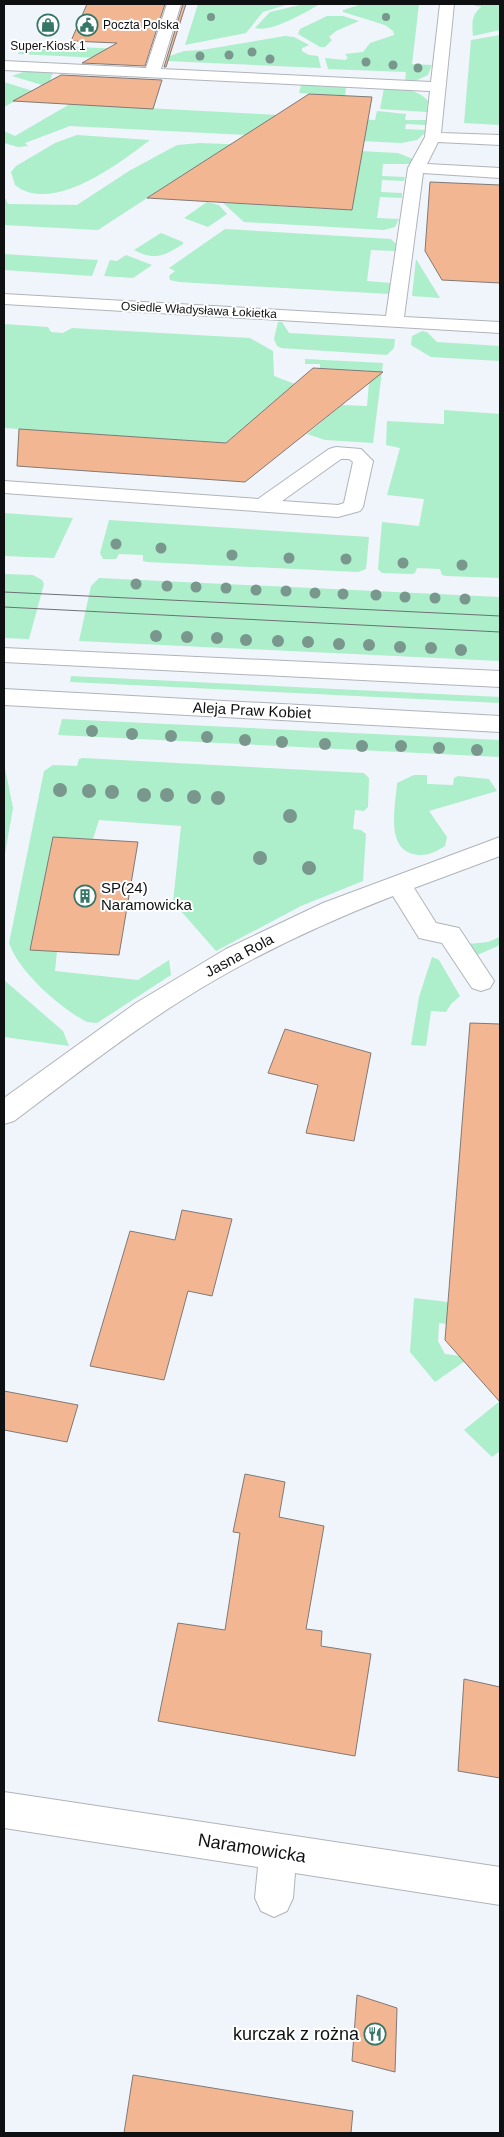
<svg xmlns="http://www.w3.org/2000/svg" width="504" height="2137" font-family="Arial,sans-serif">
  <rect width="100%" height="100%" fill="#f0f4fb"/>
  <!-- green -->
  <path fill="#adeecb" d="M198,4H289L263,12L246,33L185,45Z
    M304,4H320C306,12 271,33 255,28L270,12Z
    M362,4H419L412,64L432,65L428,75L413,82H405L406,72L328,69L325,58L345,60L348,58L345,54L363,52L370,43L394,35L393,31L385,25L343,12V10Z
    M469,4H500V30L473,36C472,23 471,16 481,7Z
    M327,16H343L359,21L336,31L329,37L332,40L325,47H320L298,34L300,29Z
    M500,35V125L464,123L471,40Z
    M285,36L294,37L309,45L302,48V51L309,55L318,56L321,68L166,61L167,57L184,51L202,50Z
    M22,44L137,50L143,60L18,54Z
    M26,71L53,72L50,81L42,85L12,76Z
    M4,82L33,91L4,107Z
    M301,85L346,87L345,96L299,93Z
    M384,88C400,89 417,88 428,101L427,112L380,109Z
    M70,104L375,120L377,111L406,114L405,120H426V125L406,124L405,129L425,130V133L417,140L401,143L70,126L25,143L28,146L18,147L4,143V131L15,136Z
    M77,135L150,140C120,163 52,215 15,185L11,172L16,166L55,143Z
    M200,143L272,146L265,179L184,174L98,230L4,225V196L8,204L77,205L129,171L177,145Z
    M340,150L398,153L413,159L409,164H383L382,176L405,177L404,181L382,180L381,192L402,193V198L380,197L377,218L399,219L395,227L384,230L244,222L223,203L352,210L356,184Z
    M207,202L219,205L227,214L208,227L184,218Z
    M225,229L391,239L396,244L395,251L371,250L367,281L391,283L389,294L179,282L170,280L169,276L175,271L169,268Z
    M161,233L183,242V244C164,256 155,261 134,250Z
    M4,254L98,260L92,276L4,270Z
    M126,255L152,265L133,278L104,276L110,260L117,261Z
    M416,259L440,298L412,296Z
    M278,322H282L289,333L395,339L394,348L387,355L281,348L277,346L274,339Z
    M4,324L48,327L51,332L63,333L72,328L250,338L273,351L274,376L295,384L226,443L4,428Z
    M422,331L427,332L437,342L500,346V361L431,357L411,345L412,336Z
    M305,359L383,363L373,443L325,440L307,434L342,405L367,406L370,371L320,368V364H305Z
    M444,410L500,414V578L446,576L442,575L440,569L417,568L415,573L412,574L382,573L378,569L382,522L419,526L424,499L387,495L400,448L386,445L387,421L444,424Z
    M4,513L73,518L54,558L4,556Z
    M109,520L369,537L366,569L358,572L147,562L143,561V555L119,554L116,559H103L100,553Z
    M4,574L33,575L42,580L44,584L29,639L4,638Z
    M99,578L500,597V661L79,641L91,586Z
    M71,676L500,697V703L70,682Z
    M62,719L500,740V757L58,735Z
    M83,758L364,773L369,778L368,807L364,811L355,810L353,829L361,830L366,834L363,881L301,906L216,951L173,902L181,826L99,820L93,839L53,837L57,951L55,971L138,980L169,960L171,975L97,1023L87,1022C60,1008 19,972 9,943L44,771L53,765L77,766L79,759Z
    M4,763L13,808L4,859Z
    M414,775H427V784L453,785L454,778L458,776L489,779L497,791L429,811L447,837L445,846C433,853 427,857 413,854C385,847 396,804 397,783Z
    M500,937V945L475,956L468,944L488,942Z
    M432,957L439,960L460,996L451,1004L446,1012L431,1011L426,1046L411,1045L419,997Z
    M4,980L63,1031L69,1046L4,1037Z
    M414,1298L448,1302L447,1324L439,1323L438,1341L445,1354L460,1356L465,1361L435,1382L410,1352Z
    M500,1401V1451L492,1457L464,1430Z"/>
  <!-- building -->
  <path fill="#f2b693" stroke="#807a76" d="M87,4H165L145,66L82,63L117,43L71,41Z
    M183,4H186L166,67H164Z
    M61,75L162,80L153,109L13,101Z
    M309,94L372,97L352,210L147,198Z
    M430,182L500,185V283L442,280L425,251Z
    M313,368L383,372L245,482L17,466L19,429L226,443Z
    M53,837L138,842L119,955L30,950Z
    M470,1023L500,1024V1402L445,1340Z
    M285,1029L371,1053L354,1141L306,1133L318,1085L268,1073Z
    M182,1210L232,1219L212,1296L188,1291L164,1380L90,1366L130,1231L175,1240Z
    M4,1391L78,1405L67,1442L4,1430Z
    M245,1474L285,1482L279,1517L324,1526L306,1629L322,1631L321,1646L371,1654L355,1756L158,1721L178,1623L225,1630L240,1533L233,1532Z
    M464,1679L500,1687V1778L458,1771Z
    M357,1995L397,2008L395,2072L352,2061Z
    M133,2075L353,2111L351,2133H124Z"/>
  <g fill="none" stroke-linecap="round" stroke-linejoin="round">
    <!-- minor casing -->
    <g stroke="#b0b4ba" stroke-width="2">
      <path id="minor" d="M167,4H181L161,69L431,82L440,4H454L441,133L500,135V145L438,142L427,164L500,168V178L423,173L404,317L500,322V333L4,304V294L386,316L408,168L425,137L430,91L4,70V61L146,68Z
        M336,447L361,449L373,461L363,507L360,511L338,517L4,493V481L258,499L329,449ZM341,459H349L353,462L344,503L338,505L282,501Z
        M4,648L500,671V687L4,662Z
        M4,689L500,716V732L4,705Z
        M500,837V856L414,888L436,923L459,928L494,981L490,988L481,991L472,988L442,943L419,938L393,896C331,920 272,947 215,980C144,1021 79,1072 14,1121L4,1124V1098L136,1003L226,949L323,903Z
        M4,1792L500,1867V1905L295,1873L293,1898L287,1911L274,1917L261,1911L255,1898L258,1867L4,1828Z"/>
    </g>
    <!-- minor -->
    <use href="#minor" fill="#fff" fill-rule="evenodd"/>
    <!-- tram -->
    <path stroke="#6d7074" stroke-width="1" d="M4,592L500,616
      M4,607L500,632"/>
  </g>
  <!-- trees -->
  <g fill="#79978d">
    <circle cx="211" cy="17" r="4"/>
    <circle cx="386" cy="17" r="4"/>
    <circle cx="252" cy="52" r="4.5"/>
    <circle cx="229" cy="55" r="4.5"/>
    <circle cx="200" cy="56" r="4.5"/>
    <circle cx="270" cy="59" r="4.5"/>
    <circle cx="366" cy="62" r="4.5"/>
    <circle cx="393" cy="65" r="4.5"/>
    <circle cx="418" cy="68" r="4.5"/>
    <circle cx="116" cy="544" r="5.5"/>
    <circle cx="161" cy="548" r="5.5"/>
    <circle cx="232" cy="555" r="5.5"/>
    <circle cx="289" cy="558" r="5.5"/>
    <circle cx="346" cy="559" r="5.5"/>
    <circle cx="403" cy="563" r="5.5"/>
    <circle cx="462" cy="565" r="5.5"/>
    <circle cx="136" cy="584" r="5.5"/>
    <circle cx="167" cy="586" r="5.5"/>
    <circle cx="196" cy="587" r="5.5"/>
    <circle cx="226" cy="588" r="5.5"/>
    <circle cx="256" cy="590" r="5.5"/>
    <circle cx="286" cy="591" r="5.5"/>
    <circle cx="315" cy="593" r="5.5"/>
    <circle cx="343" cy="594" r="5.5"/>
    <circle cx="376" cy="595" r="5.5"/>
    <circle cx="405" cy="597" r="5.5"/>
    <circle cx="435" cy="598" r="5.5"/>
    <circle cx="465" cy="599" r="5.5"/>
    <circle cx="156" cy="636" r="6"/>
    <circle cx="187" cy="637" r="6"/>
    <circle cx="217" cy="638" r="6"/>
    <circle cx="246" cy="640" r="6"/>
    <circle cx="278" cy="641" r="6"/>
    <circle cx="308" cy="642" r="6"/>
    <circle cx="339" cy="644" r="6"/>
    <circle cx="369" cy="645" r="6"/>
    <circle cx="400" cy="647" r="6"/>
    <circle cx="431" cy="648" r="6"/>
    <circle cx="461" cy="650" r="6"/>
    <circle cx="92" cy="731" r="6"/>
    <circle cx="132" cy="734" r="6"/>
    <circle cx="171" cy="736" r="6"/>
    <circle cx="207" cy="737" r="6"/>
    <circle cx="245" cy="740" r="6"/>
    <circle cx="282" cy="742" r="6"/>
    <circle cx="325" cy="744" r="6"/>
    <circle cx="362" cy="746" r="6"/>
    <circle cx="401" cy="746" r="6"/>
    <circle cx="439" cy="748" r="6"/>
    <circle cx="477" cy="750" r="6"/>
    <circle cx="60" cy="790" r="7"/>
    <circle cx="89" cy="791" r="7"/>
    <circle cx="112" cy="792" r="7"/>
    <circle cx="144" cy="795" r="7"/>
    <circle cx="167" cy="795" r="7"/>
    <circle cx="194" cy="797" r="7"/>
    <circle cx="218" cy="798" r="7"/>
    <circle cx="290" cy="816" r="7"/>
    <circle cx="260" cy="858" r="7"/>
    <circle cx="309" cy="868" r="7"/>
  </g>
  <!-- icons -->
  <defs>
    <g id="shop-ring" transform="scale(1.125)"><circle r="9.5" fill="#fff" stroke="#357666" stroke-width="1.5"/><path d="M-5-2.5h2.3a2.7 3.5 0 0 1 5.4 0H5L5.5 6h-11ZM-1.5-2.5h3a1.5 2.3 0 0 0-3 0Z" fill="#357666"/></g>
    <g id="civic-ring" transform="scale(1.125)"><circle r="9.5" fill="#fff" stroke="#357666" stroke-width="1.5"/><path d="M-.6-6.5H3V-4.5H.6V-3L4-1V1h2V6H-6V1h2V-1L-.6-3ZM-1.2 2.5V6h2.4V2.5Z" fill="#357666"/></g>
    <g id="building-ring" transform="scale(1.125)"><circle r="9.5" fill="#fff" stroke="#357666" stroke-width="1.5"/><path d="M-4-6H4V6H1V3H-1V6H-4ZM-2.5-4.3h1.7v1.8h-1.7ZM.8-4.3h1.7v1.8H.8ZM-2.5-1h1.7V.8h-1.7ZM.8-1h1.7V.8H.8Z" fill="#357666"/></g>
    <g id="restaurant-ring" transform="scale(1.125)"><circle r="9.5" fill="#fff" stroke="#357666" stroke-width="1.5"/><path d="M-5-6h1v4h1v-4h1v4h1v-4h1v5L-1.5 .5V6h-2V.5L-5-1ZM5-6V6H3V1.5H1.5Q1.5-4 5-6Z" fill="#357666"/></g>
  </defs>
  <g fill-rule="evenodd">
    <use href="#shop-ring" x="48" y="25"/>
    <use href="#civic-ring" x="87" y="25"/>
    <use href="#building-ring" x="85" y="896"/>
    <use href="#restaurant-ring" x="375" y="2034"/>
  </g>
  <g text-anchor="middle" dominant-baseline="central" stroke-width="4" stroke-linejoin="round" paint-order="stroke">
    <!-- far-poi labels -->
    <g font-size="12" fill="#0f1012" stroke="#fff" text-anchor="start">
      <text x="103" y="25">Poczta Polska</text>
      <text x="48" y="46" text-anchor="middle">Super-Kiosk 1</text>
    </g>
    <!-- far-street labels -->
    <g font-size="12" fill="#0f1012" stroke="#fff">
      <text transform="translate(199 310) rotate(3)">Osiedle Władysława Łokietka</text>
    </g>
    <!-- street labels -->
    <g font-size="15" fill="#0f1012" stroke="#fff">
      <text transform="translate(252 710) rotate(3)">Aleja Praw Kobiet</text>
      <text transform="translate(239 955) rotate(-28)">Jasna Rola</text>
    </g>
    <!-- poi labels -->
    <g font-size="15" fill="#0f1012" stroke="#fff" text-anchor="start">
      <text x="101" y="887">SP(24)<tspan x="101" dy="17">Naramowicka</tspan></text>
    </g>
    <!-- near-street labels -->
    <g font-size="18" fill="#0f1012" stroke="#fff">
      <text transform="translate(252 1848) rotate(9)">Naramowicka</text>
    </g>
    <!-- near-poi labels -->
    <g font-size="18" fill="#0f1012" stroke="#fff" text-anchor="end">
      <text x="359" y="2034">kurczak z rożna</text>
    </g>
  </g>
  <!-- border -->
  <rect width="504" height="2137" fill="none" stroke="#0f1012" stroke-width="10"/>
</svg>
